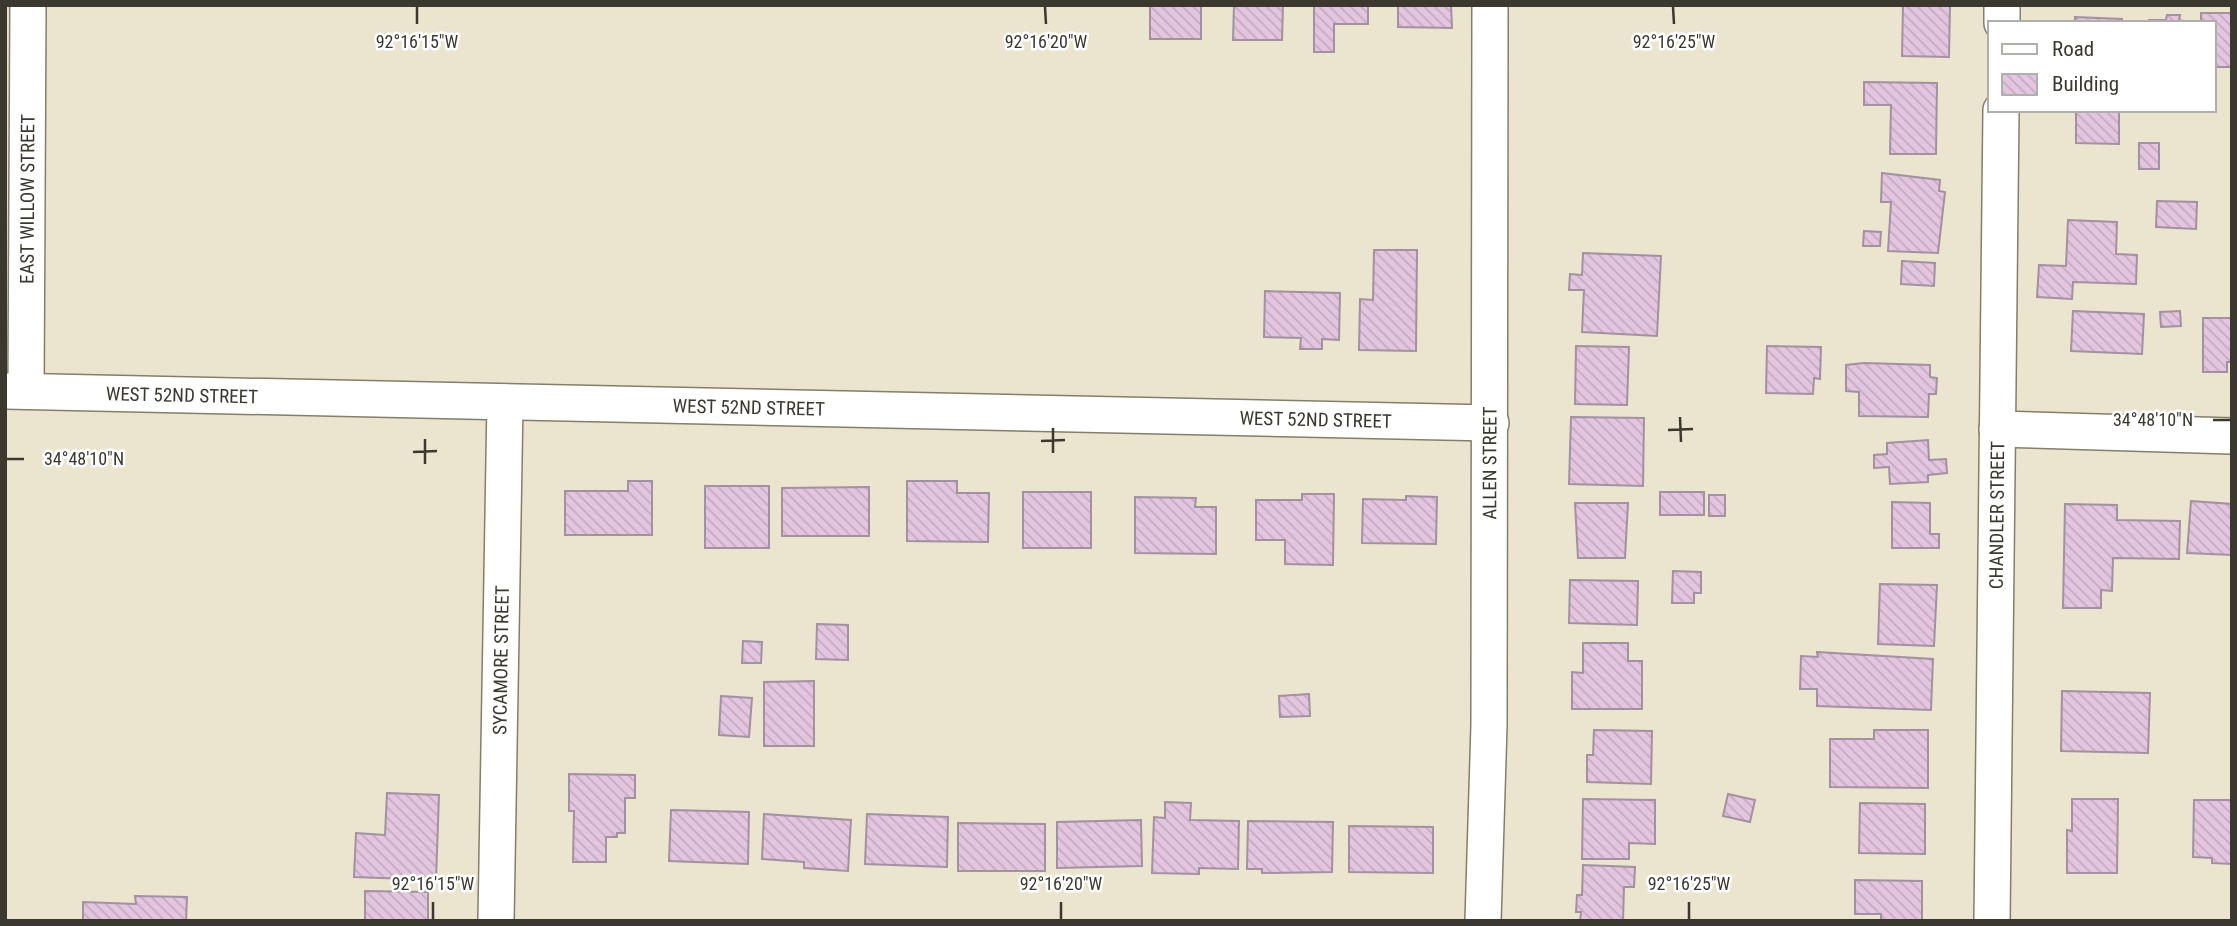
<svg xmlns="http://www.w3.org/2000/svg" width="2237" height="926" font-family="'Roboto Condensed',sans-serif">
  <defs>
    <pattern id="building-back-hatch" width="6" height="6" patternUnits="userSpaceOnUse" patternTransform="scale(1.75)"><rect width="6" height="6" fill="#e3c5e0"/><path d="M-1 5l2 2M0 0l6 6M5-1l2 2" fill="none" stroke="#c4aac0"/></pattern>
  </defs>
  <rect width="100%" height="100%" fill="#ebe4ce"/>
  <!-- building -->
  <path fill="url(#building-back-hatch)" stroke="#a291a1" stroke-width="2" d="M1150,5H1201V39H1150Z
    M1234,5H1283L1282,40H1233Z
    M1314,5H1368V24H1334V52H1314Z
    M1398,5H1451L1452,28L1398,27Z
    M1903,5H1950L1949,57L1902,56Z
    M2201,13H2232V67H2214V23H2201Z
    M2167,15H2180L2179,20L2193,23H2149V20H2166Z
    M2075,17L2122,19V23H2075Z
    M1864,82L1937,83L1936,154H1890L1891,105H1864Z
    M2076,110H2119V144L2076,143Z
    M2139,143H2159V169H2139Z
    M1882,173L1940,180L1939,191L1945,192L1938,253L1888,251L1891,202H1881Z
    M2157,201L2197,202L2196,229L2156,227Z
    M2068,220L2117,222L2116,254L2137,255L2136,284L2073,282L2072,299L2037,297L2039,265L2066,266Z
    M1864,231L1881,232L1880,246H1863Z
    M1374,250H1417L1416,351L1359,350L1360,299L1373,300Z
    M1583,253L1661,256L1657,336L1582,332L1584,290H1569L1570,274L1582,275Z
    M1902,261L1935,263L1934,286L1901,284Z
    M1265,291L1340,293L1339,340L1322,339V349H1300L1301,338L1264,337Z
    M2073,311L2144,314L2142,354L2071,351Z
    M2180,311L2181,326L2161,327L2160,312Z
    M2203,318H2232V362H2227V372H2203Z
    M1576,346L1629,347L1627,405L1575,404Z
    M1767,346L1821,347L1820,379L1814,378L1813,394L1766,393Z
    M1864,363L1930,365V377L1937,378L1936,394H1929L1928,417L1859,416V392L1846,391V365Z
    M1571,417L1644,418L1643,486L1569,484Z
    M1928,440L1929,460L1946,459L1947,473L1928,475V482L1890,484L1889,467L1874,468V455L1887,454V443Z
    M628,481H652V535H565V491H628Z
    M907,481H957V493H989L988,542L907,541Z
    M705,486H769V548H705Z
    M869,487V536H782V488Z
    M1023,492H1091V548H1023Z
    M1660,492H1704V515H1660Z
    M1302,494H1334L1333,565L1285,564V540H1256V500H1302Z
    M1709,495H1725V516H1709Z
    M1406,496L1437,497L1436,544L1362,543L1363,499L1406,500Z
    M1135,497L1196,498L1195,507H1216V554L1135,553Z
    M2191,501L2232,504V555L2187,553Z
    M1892,502L1930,503V534H1939V548H1892Z
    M1575,503H1628L1625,558H1578Z
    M2065,504L2117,505V520L2180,521L2179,559L2113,558L2112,591L2101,590V608H2063Z
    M1673,571L1701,572V593H1694V603H1672Z
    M1570,580L1638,581L1637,625L1569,623Z
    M1880,584L1937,585L1934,646L1878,644Z
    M817,624L848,625V660L816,659Z
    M743,641L762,642L761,663H742Z
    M1583,643H1628V661H1642V709H1572V672L1583,673Z
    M1817,652L1933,659L1931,710L1817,706V689H1800L1801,656L1818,657Z
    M814,681V746H764V682Z
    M2062,691L2150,693L2148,753L2061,751Z
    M1309,694L1310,716L1280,717L1279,696Z
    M721,696L752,698L749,737L719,735Z
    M1594,730L1652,731L1651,784L1587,782V755H1593Z
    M1874,730H1928V788L1830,787V739H1874Z
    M569,774L635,775V798H625V833H617V837H606V862H573L574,811H569Z
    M387,793L439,795L436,880L354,877L356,833L385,835Z
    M1728,794L1755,800L1750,822L1723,816Z
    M1583,799L1655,800V844L1629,843V859H1582Z
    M2072,799H2118L2117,873H2067V830L2072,831Z
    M2194,800H2232V864L2212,863V858L2193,857Z
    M1165,802L1191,803L1190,820L1239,821L1238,869L1199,868V874L1152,873L1154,817L1165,818Z
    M1860,803L1925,804V854L1859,853Z
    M671,810L749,812L748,864L669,861Z
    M764,814L851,820L848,871L804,868V862L762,859Z
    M867,814L948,817L947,867L865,864Z
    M1141,820L1142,866L1057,868V822Z
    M1248,821L1333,822L1332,872L1262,873V869H1247Z
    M958,823L1045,824V871H958Z
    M1349,826L1433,827V873L1349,872Z
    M1583,865L1635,867L1634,887H1624L1623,921H1580L1581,912H1576L1577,895H1582Z
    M1855,880L1922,881V921H1881V914H1855Z
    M365,891L428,892V921H365Z
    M135,896L187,897L186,921H83V902L136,904Z"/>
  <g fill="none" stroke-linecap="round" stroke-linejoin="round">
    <!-- minor casing -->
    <g stroke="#847e6a" stroke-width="38">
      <g id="minor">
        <path d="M2002,23V5"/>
        <path id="s1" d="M5,391L1491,423"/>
        <path id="s2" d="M26,391L28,5"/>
        <path d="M1997,429L2232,436"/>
        <path id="s3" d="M496,921L505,402"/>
        <path id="s4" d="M1483,921L1489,725L1490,5"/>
        <path id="s5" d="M1992,921L2001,110"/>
      </g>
    </g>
    <!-- minor -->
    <use href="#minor" stroke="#fff" stroke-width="35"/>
  </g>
  <!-- ticks -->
  <path fill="none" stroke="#3a382f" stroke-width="2.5" d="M417,7V24M1045,7L1046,24M1673,7L1674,24M1680,417L1681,442M2213,420H2230M1053,428V453M1668,430L1693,429M425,439V464M1041,441L1065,440M413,452L437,451M7,459H24M433,902V919M1061,902V919M1689,902V919"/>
  <g text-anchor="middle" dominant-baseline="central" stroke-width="5" stroke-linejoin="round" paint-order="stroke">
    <!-- street labels -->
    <g font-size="19" fill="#3a382f" stroke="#fff">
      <text stroke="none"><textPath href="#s2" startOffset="192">EAST WILLOW STREET</textPath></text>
      <text stroke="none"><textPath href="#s1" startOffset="177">WEST 52ND STREET</textPath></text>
      <text stroke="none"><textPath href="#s1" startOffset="744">WEST 52ND STREET</textPath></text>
      <text stroke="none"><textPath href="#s1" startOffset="1311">WEST 52ND STREET</textPath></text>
      <text stroke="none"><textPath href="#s4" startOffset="458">ALLEN STREET</textPath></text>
      <text stroke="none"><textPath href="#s5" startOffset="406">CHANDLER STREET</textPath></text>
      <text stroke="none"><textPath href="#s3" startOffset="261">SYCAMORE STREET</textPath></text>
    </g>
  </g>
  <g font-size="18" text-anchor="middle" fill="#3a382f" stroke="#fff" stroke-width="5" stroke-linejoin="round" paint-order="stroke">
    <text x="417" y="48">92°16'15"W</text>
    <text x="1046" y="48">92°16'20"W</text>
    <text x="1674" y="48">92°16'25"W</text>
    <text x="2153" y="426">34°48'10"N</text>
    <text x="84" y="465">34°48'10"N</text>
    <text x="433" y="890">92°16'15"W</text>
    <text x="1061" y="890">92°16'20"W</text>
    <text x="1689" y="890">92°16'25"W</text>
  </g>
  <!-- border -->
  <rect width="2237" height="926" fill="none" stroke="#3a382f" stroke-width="14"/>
  <!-- legend -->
  <rect x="1988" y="21" width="228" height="91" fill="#ffffff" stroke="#b0afac" stroke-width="2"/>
  <rect x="2002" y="44" width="35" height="10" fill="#ffffff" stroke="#b0afac" stroke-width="2"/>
  <text x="2052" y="56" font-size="21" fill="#3a382f">Road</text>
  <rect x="2002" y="74" width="35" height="21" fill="url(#building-back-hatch)" stroke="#b0afac" stroke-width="2"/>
  <text x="2052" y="91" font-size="21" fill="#3a382f">Building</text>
</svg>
